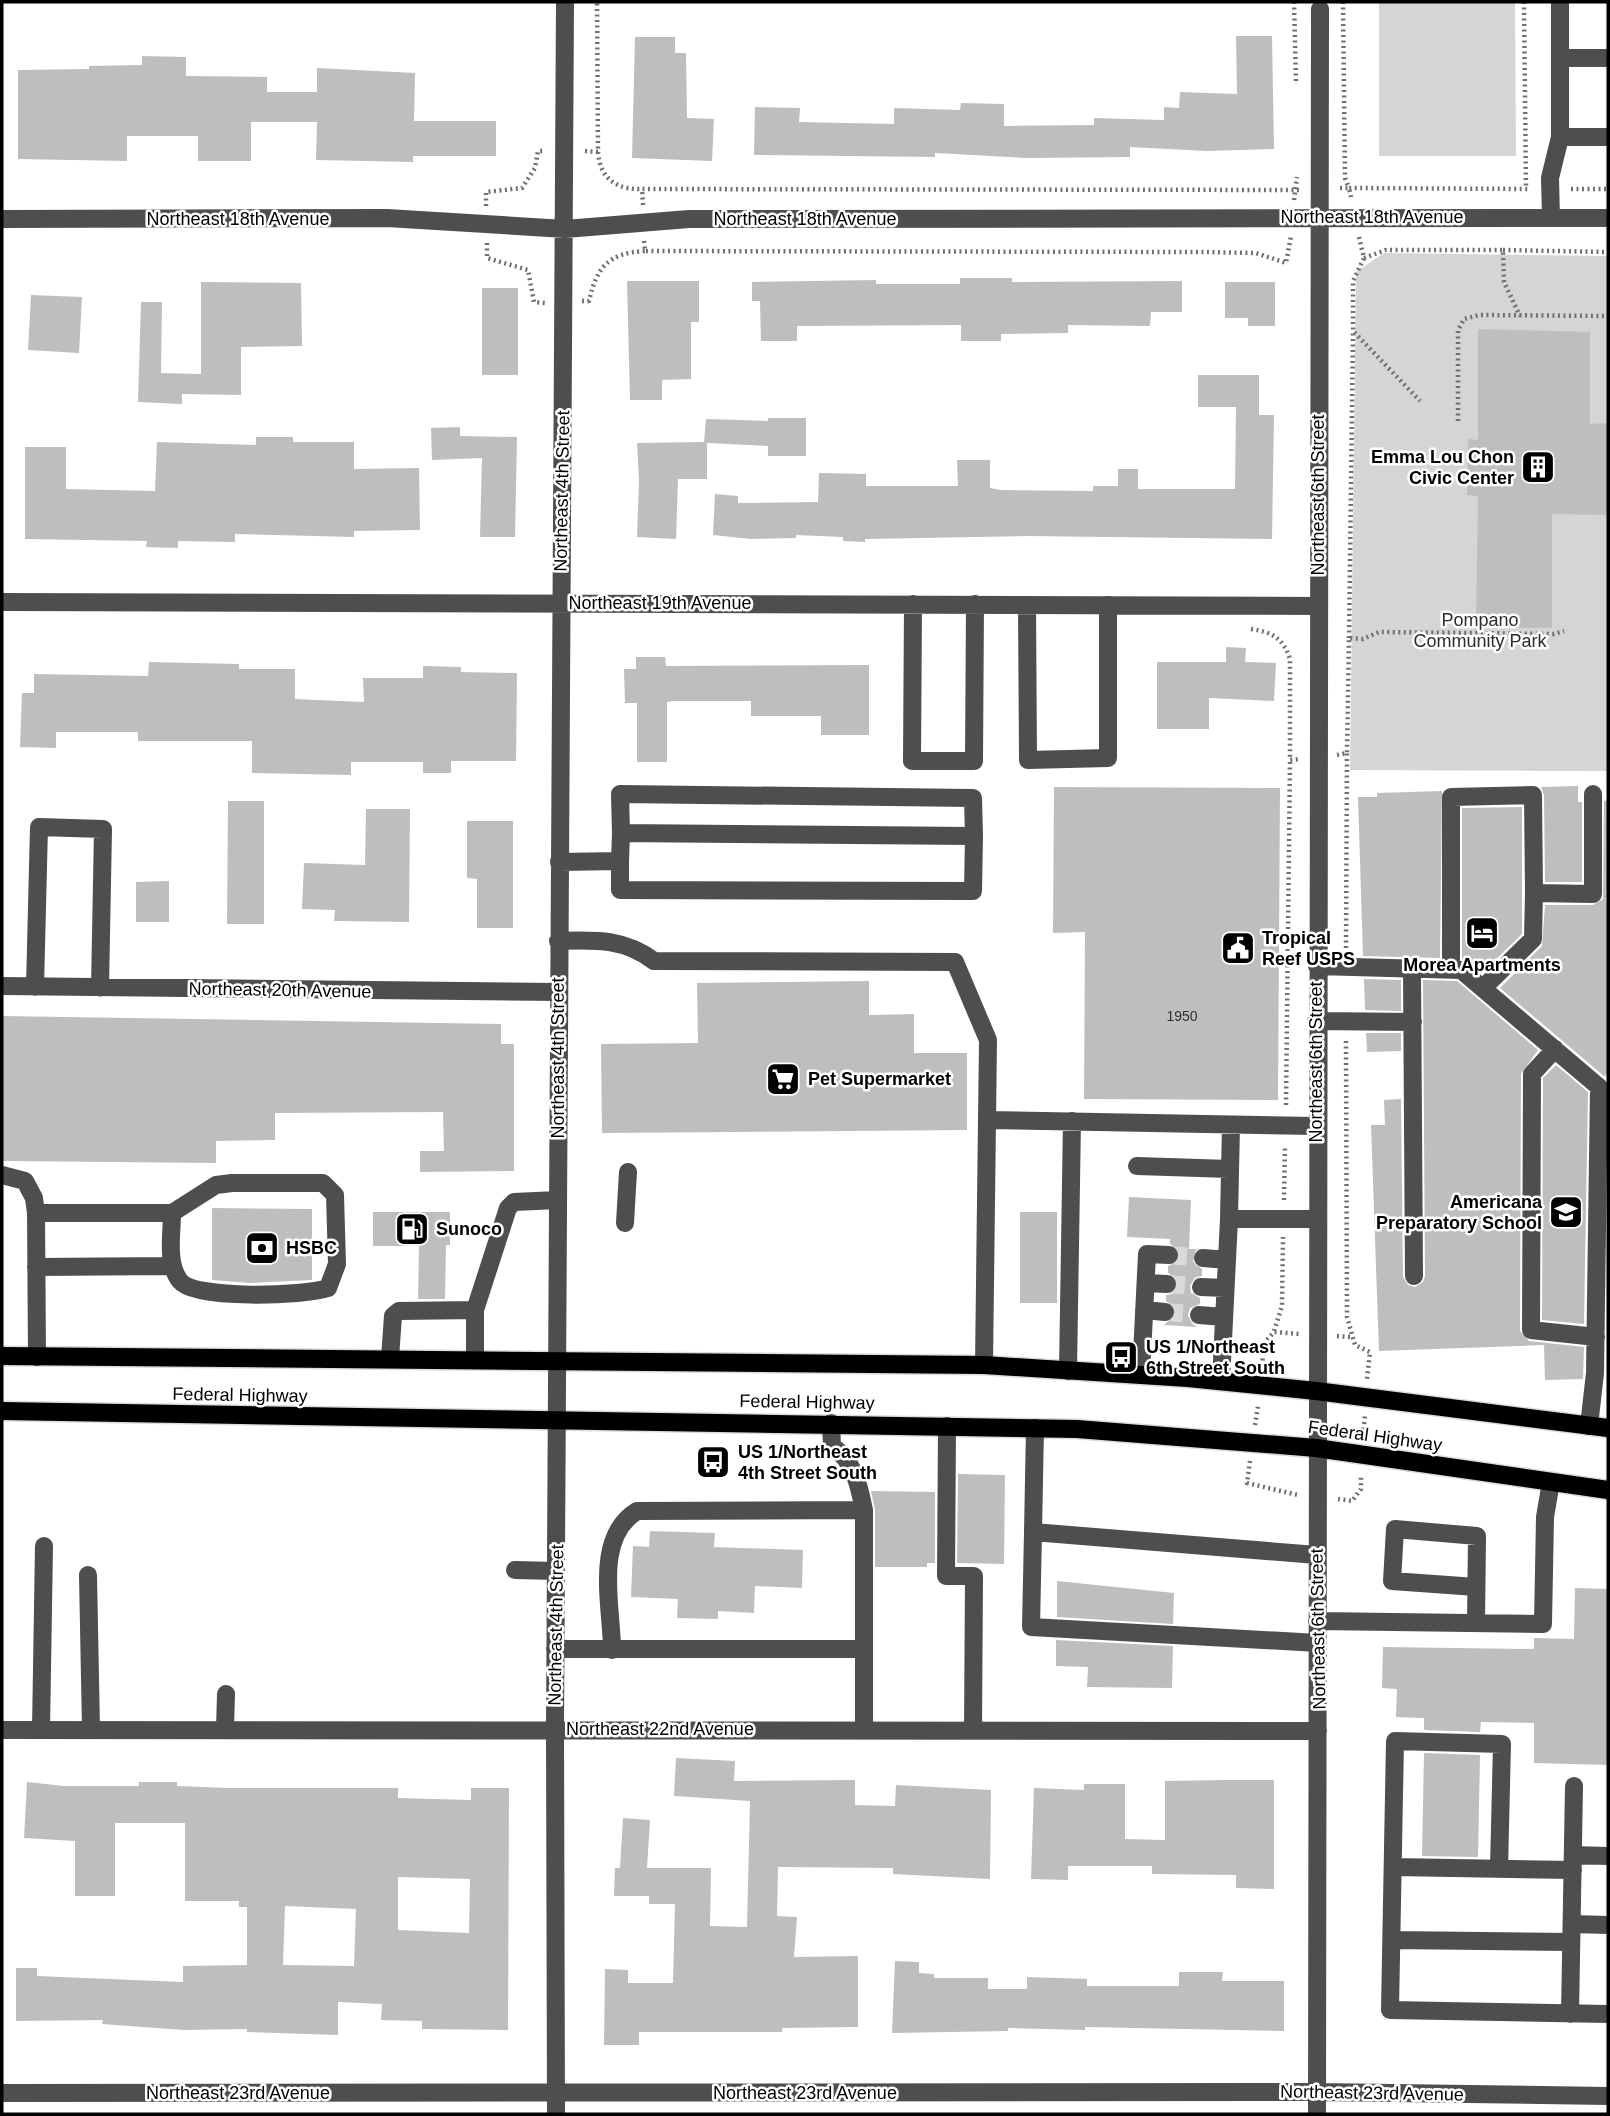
<svg xmlns="http://www.w3.org/2000/svg" width="1610" height="2116" font-family="Helvetica,sans-serif">
  <rect width="100%" height="100%" fill="#fff"/>
  <!-- green -->
  <path fill="#d5d5d5" d="M1379,2H1515L1516,156H1379Z
    M1384,253L1608,256V771L1350,770L1356,272Z"/>
  <!-- building -->
  <path fill="#bebebe" fill-rule="evenodd" d="M1236,36H1272L1274,149L1206,151L1130,147V157L1027,158L935,153V157L754,155L755,107L800,108L799,122L894,124V108L960,110L961,103L1004,104V126L1094,125V118L1164,120V107L1179,108L1180,92L1237,94Z
    M635,37H675V53H686L687,118L714,119L712,161L632,158Z
    M142,56L186,57V76L267,77V92H317V68L415,73L414,121H496V156H413V162L316,160L317,122H251V161H198V136H127V161L18,159V70L89,69V66L142,65Z
    M960,278H1012V282L1182,281V312H1151L1150,326L1068,325V333L1001,334V341H961V325L797,326V341H761L760,301H752V282L876,280V284H960Z
    M627,281H699V322H691V379L662,380V400H630Z
    M201,282L301,283L302,346L241,347V395L182,394V404L138,402L141,302H162L161,373L201,374Z
    M1225,282H1275V326H1248V318H1225Z
    M482,288H518V375H482Z
    M31,295L82,297L79,353L28,350Z
    M1478,329L1590,332V424L1608,423V515L1552,514V628L1476,627L1478,496L1467,495L1468,439L1478,440Z
    M1198,375H1259V415H1274L1272,539L1027,536L865,539V542L843,541V537L796,535V538L751,539L713,535L715,494L738,496V503L818,502L819,473L866,474V486H958L957,460H990V488L1000,490L1093,491V486H1118V469H1138V489H1235L1236,407H1198Z
    M768,418H806V456H768V446L707,443V479H678L676,539L637,537L639,480L637,443L704,442L706,419L768,421Z
    M460,427V436L517,437L515,537H480L482,458L432,460L431,428Z
    M256,437H293V442H354V469L419,468L420,530L354,531V537L235,534V542L178,541V548L146,547L147,541L25,539V447H66V489L155,491L157,442L256,445Z
    M1226,647L1246,648L1245,662L1276,663L1274,701L1209,698V729H1157V662H1226Z
    M636,657H665L666,666L869,665V735H821V716H751V701H673L667,702V762H637V703H625L624,669H636Z
    M149,662L239,664V669H295V699L364,702L363,678H423V666L461,667V672L517,673L516,761H451V773H423V762H351V775L252,773V741H138V732H56V748L20,747L22,693H34V674L148,676Z
    M1578,786V802H1582V882H1545L1544,795L1541,787Z
    M1054,787L1280,788L1278,1100L1084,1099L1085,932L1053,933Z
    M1442,791L1440,958L1363,956L1358,797H1377V793Z
    M1608,800V1075L1604,1076L1500,988L1542,946L1545,905H1593L1603,899L1604,801Z
    M228,801H264V924H227Z
    M1522,807V934L1482,973L1462,959V808Z
    M366,809H410L409,922L334,921L335,910L302,909L304,863L365,865Z
    M467,821H513V928H477V879L467,878Z
    M169,881V922H136V882Z
    M1364,979L1401,980V1011L1365,1010Z
    M1423,980L1457,981L1538,1050L1521,1074L1520,1331L1529,1341L1584,1347L1583,1379L1545,1380L1544,1345L1379,1351L1371,1125H1385L1384,1100L1401,1099L1403,1277L1408,1285L1415,1287L1423,1282L1425,1276Z
    M869,981V1015L914,1014V1053H967V1130L602,1133L601,1044L698,1043L697,983Z
    M2,1016L501,1024V1044H514V1171L420,1172V1151H444L443,1112L275,1113V1140L216,1141V1163L2,1161Z
    M1366,1033H1401V1051L1367,1052Z
    M1556,1065L1588,1092L1584,1324L1542,1320L1543,1078Z
    M1129,1197L1191,1200L1189,1249H1196L1193,1262L1202,1269V1276L1195,1277L1190,1286L1191,1293L1200,1298V1304L1190,1308L1188,1315L1192,1324L1198,1327L1164,1325L1176,1314L1175,1307L1166,1301V1295L1173,1294L1178,1285L1177,1278L1168,1273V1266L1179,1261V1250L1170,1244V1239L1127,1237Z
    M212,1208L312,1209V1280L251,1283L212,1280Z
    M373,1212H450V1245H446L445,1299H418L419,1246H373Z
    M1020,1212H1057V1303H1020Z
    M958,1474L1005,1475L1004,1564L957,1563Z
    M871,1491L935,1492V1563H927V1567H875V1510Z
    M650,1531L715,1533L714,1547L803,1550L802,1588L755,1586L754,1613L718,1611V1619L677,1618L678,1599L631,1597L633,1546L649,1547Z
    M1057,1581L1174,1593L1173,1624L1057,1617Z
    M1575,1588L1608,1589V1765L1534,1763V1723L1481,1722L1480,1732L1424,1730V1718L1396,1717L1397,1689L1382,1688L1383,1647L1534,1649V1638L1574,1639Z
    M1056,1640L1173,1646L1172,1688L1087,1687L1088,1667L1056,1666Z
    M1424,1753L1480,1755L1478,1857L1422,1856Z
    M676,1758L735,1761L734,1781L855,1780V1805L895,1806L896,1785L991,1790L990,1879L893,1874V1868L778,1867L777,1916L797,1917L794,1957L858,1956V2027L782,2028V2032H639V2045H604L605,1969L628,1970V1983H673L675,1904H649V1896H614L615,1868H620L623,1818L650,1820L647,1868H711L710,1926L747,1927L750,1801L674,1796Z
    M1225,1780H1274V1889L1236,1888V1875L1152,1874V1866H1068V1880L1031,1879L1034,1788L1084,1790V1784H1125V1839L1165,1840V1781Z
    M27,1782L64,1786H139V1782H177V1786L228,1788H398V1798L471,1800V1788H509L508,2030L422,2029V2021L381,2020L382,2004L338,2002V2035L247,2032V2029L184,2030L102,2024L103,2020L16,2021V1968H37V1976L183,1982V1966L247,1965V1907H239V1901H185V1823H115V1896H75V1841L24,1838ZM398,1877L470,1879L469,1933L398,1930ZM285,1906L356,1909L354,1966L283,1965Z
    M895,1961L919,1962V1973L934,1974V1978H988V1989H1027V1977L1087,1979V1986H1179V1972H1223L1222,1981H1284V2031L1085,2027V2030L1008,2028V2031L892,2033Z"/>
  <g fill="none" stroke-linecap="round" stroke-linejoin="round">
    <!-- minor-tunnel -->
    <path stroke="#d9d9d9" stroke-width="18" stroke-dasharray="18 9" stroke-linecap="butt" d="M1169,1255L1203,1258
      M1167,1284L1201,1287
      M1165,1312L1199,1315"/>
    <!-- major casing -->
    <g stroke="#dbdbdb" stroke-width="21">
      <path id="major" d="M2,1356L984,1365L1188,1378L1316,1391L1608,1428
        M2,1411L1077,1429L1316,1448L1608,1490"/>
    </g>
    <!-- path -->
    <path stroke="#707070" stroke-width="4.5" stroke-dasharray="2 3.5" stroke-linecap="butt" d="M1294,2L1296,81
      M1343,2L1345,178L1349,188L1530,189
      M1524,2L1526,189
      M585,151L598,152L597,2
      M598,152C600,179 617,190 642,189
      M1340,188H1349L1351,197
      M1571,189H1608
      M1294,200L1297,177
      M643,205L642,189L1300,190
      M486,206V192L522,188L535,168L538,151H545
      M1359,237L1364,258L1353,281V331L1420,401
      M644,241L645,251L1203,252L1256,253L1286,263L1291,236
      M487,243V258L528,270L534,302L546,303
      M1503,250L1608,252
      M1364,258L1386,250H1503L1504,282L1520,316
      M582,301H589C597,266 609,253 645,251
      M1458,421V330L1464,319L1479,315L1608,316
      M1251,629C1272,632 1283,638 1290,659V760L1301,759
      M1349,638L1353,331
      M1337,755L1347,753L1349,638L1363,639L1379,632L1554,634L1564,631
      M1346,948L1347,753
      M1346,1041L1347,1317L1355,1345L1370,1352L1367,1379
      M1286,1105L1290,760
      M1284,1200L1285,1146
      M1274,1331L1282,1306L1283,1237
      M1337,1336L1351,1337
      M1262,1366L1264,1343L1274,1332L1300,1334
      M1255,1425L1258,1406
      M1363,1435L1365,1415
      M1250,1461L1247,1483L1298,1495
      M1338,1499L1352,1501L1361,1489V1475"/>
    <!-- minor -->
    <path stroke="#4e4e4e" stroke-width="18" d="M1560,58H1608
      M1560,137H1608
      M1551,218L1550,178L1560,137V2
      M2,219L387,218L565,229L689,219L1608,218
      M2,602L1317,606
      M913,604L912,761H974L975,604
      M1027,605L1028,760L1108,758V605
      M621,833L620,794L973,798L974,836
      M559,862L620,861V890L973,891L974,836L621,833L620,861
      M558,941C595,940 624,938 654,961L955,962L988,1040L987,1120
      M1317,966L1461,970L1599,1087L1595,1373L1589,1426
      M1412,969L1414,1276
      M1451,969V797L1533,795L1534,893L1593,894V794
      M2,986L558,992
      M35,987L39,827L103,829L100,988
      M1483,988L1533,939L1534,893
      M1316,1021L1413,1022
      M1555,1049L1532,1074L1531,1330L1596,1337
      M1231,1125L1229,1219H1316
      M1137,1166L1230,1169
      M2,1175L25,1181L34,1198L36,1213
      M232,1183H323L335,1195L337,1264L328,1288C305,1296 194,1300 180,1281C166,1263 172,1234 172,1213L216,1185Z
      M625,1223L628,1172
      M1203,1258L1227,1260
      M36,1267L171,1266
      M1146,1283L1167,1284
      M1201,1287L1225,1288
      M475,1310L508,1208L514,1202L558,1200
      M1144,1310L1165,1312
      M1199,1315L1224,1317
      M37,1357L36,1213H172
      M390,1358L393,1316L399,1311L475,1310V1360
      M984,1365L987,1120L1316,1126
      M1068,1371L1072,1121
      M1141,1375L1147,1254L1169,1255
      M1221,1381L1229,1219
      M831,1423L832,1446C854,1461 859,1485 864,1510
      M947,1426L946,1576H974L973,1730
      M1035,1428L1033,1532L1317,1555
      M1033,1532L1031,1627L1318,1643
      M515,1570L556,1571
      M88,1575L91,1729
      M1317,1621L1543,1624L1545,1517L1551,1482
      M1476,1623L1477,1536L1395,1529L1392,1581L1476,1587
      M555,1649H864
      M612,1650C612,1607 593,1538 637,1511L864,1510V1730
      M225,1729L226,1694
      M2,1730L1318,1731
      M41,1730L44,1546
      M1573,1855L1608,1856
      M1393,1867L1573,1870
      M1499,1869L1502,1744L1395,1741L1390,2010L1608,2014
      M1572,1924L1608,1925
      M1392,1940L1571,1942
      M1570,2014L1574,1786
      M2,2093L1317,2092L1608,2096
      M556,2114L555,1729L565,2
      M1317,2114L1320,9"/>
    <!-- major -->
    <use href="#major" stroke="#000" stroke-width="18"/>
  </g>
  <!-- icons -->
  <defs>
    <g id="building-square" transform="scale(1.75)"><rect x="-9" y="-9" width="18" height="18" rx="4" fill="#000" stroke="#fff"/><path d="M-4-6H4V6H1V3H-1V6H-4ZM-2.5-4.3h1.7v1.8h-1.7ZM.8-4.3h1.7v1.8H.8ZM-2.5-1h1.7V.8h-1.7ZM.8-1h1.7V.8H.8Z" fill="#fff"/></g>
    <g id="hotel-square" transform="scale(1.75)"><rect x="-9" y="-9" width="18" height="18" rx="4" fill="#000" stroke="#fff"/><path d="M-6-4.5h1.5V1H6V5H4.5V3h-9V5H-6ZM-4 0a1.8 1.8 0 1 1 3.6 0ZM.5 0V-2.5h3Q6-2.5 6 0Z" fill="#fff"/></g>
    <g id="civic-square" transform="scale(1.75)"><rect x="-9" y="-9" width="18" height="18" rx="4" fill="#000" stroke="#fff"/><path d="M-.6-6.5H3V-4.5H.6V-3L4-1V1h2V6H-6V1h2V-1L-.6-3ZM-1.2 2.5V6h2.4V2.5Z" fill="#fff"/></g>
    <g id="supermarket-square" transform="scale(1.75)"><rect x="-9" y="-9" width="18" height="18" rx="4" fill="#000" stroke="#fff"/><path d="M-6-5.5h2.5l.6 2H6L4.5 2H-2.5L-4.4-4H-6ZM-1.5 3.2a1.3 1.3 0 1 0 .1 0ZM3 3.2a1.3 1.3 0 1 0 .1 0Z" fill="#fff"/></g>
    <g id="school-square" transform="scale(1.75)"><rect x="-9" y="-9" width="18" height="18" rx="4" fill="#000" stroke="#fff"/><path d="M0-5L7-2L0 1L-7-2ZM-4 1L0 2.5L4 1V4Q0 6-4 4Z" fill="#fff"/></g>
    <g id="fuel-square" transform="scale(1.75)"><rect x="-9" y="-9" width="18" height="18" rx="4" fill="#000" stroke="#fff"/><path d="M-5.5-6h7V0h2V4h1.3V-2.5L3-4.5l.8-.8L6-3V5H2.5V1h-1V6h-7ZM-4.2-4.7v3.2H.2V-4.7Z" fill="#fff"/></g>
    <g id="bank-square" transform="scale(1.75)"><rect x="-9" y="-9" width="18" height="18" rx="4" fill="#000" stroke="#fff"/><path d="M-6-4H6V4H-6ZM0-2.3a2.3 2.3 0 1 0 0 4.6a2.3 2.3 0 1 0 0-4.6Z" fill="#fff"/></g>
    <g id="bus-square" transform="scale(1.75)"><rect x="-9" y="-9" width="18" height="18" rx="4" fill="#000" stroke="#fff"/><path d="M-5-6H5V4H4V6H2V4H-2V6H-4V4H-5ZM-3.5-4V0h7V-4ZM-3.5 1.2v1.5H-2V1.2ZM2 1.2v1.5H3.5V1.2Z" fill="#fff"/></g>
  </defs>
  <g fill-rule="evenodd">
    <use href="#building-square" x="1538" y="467"/>
    <use href="#hotel-square" x="1482" y="933"/>
    <use href="#civic-square" x="1238" y="948"/>
    <use href="#supermarket-square" x="783" y="1079"/>
    <use href="#school-square" x="1566" y="1212"/>
    <use href="#fuel-square" x="412" y="1229"/>
    <use href="#bank-square" x="262" y="1248"/>
    <use href="#bus-square" x="1121" y="1357"/>
    <use href="#bus-square" x="713" y="1462"/>
  </g>
  <g text-anchor="middle" dominant-baseline="central" stroke-width="5" stroke-linejoin="round" paint-order="stroke">
    <!-- number labels -->
    <g font-size="14" fill="#303030">
      <text x="1182" y="1016">1950</text>
    </g>
    <!-- street labels -->
    <g font-size="18" fill="#000" stroke="#fff">
      <text x="1372" y="217">Northeast 18th Avenue</text>
      <text x="238" y="219">Northeast 18th Avenue</text>
      <text x="805" y="219">Northeast 18th Avenue</text>
      <text transform="translate(562 491) rotate(-89)">Northeast 4th Street</text>
      <text transform="translate(1318 495) rotate(-90)">Northeast 6th Street</text>
      <text x="660" y="603">Northeast 19th Avenue</text>
      <text transform="translate(280 990) rotate(1)">Northeast 20th Avenue</text>
      <text transform="translate(558 1058) rotate(-90)">Northeast 4th Street</text>
      <text transform="translate(1316 1062) rotate(-90)">Northeast 6th Street</text>
      <text transform="translate(240 1395) rotate(1)">Federal Highway</text>
      <text transform="translate(807 1402) rotate(1)">Federal Highway</text>
      <text transform="translate(1375 1436) rotate(8)">Federal Highway</text>
      <text transform="translate(556 1625) rotate(-89)">Northeast 4th Street</text>
      <text transform="translate(1318 1629) rotate(-91)">Northeast 6th Street</text>
      <text x="660" y="1729">Northeast 22nd Avenue</text>
      <text x="238" y="2093">Northeast 23rd Avenue</text>
      <text x="805" y="2093">Northeast 23rd Avenue</text>
      <text transform="translate(1372 2093) rotate(1)">Northeast 23rd Avenue</text>
    </g>
    <!-- poi labels -->
    <g font-size="18" font-weight="bold" fill="#000" stroke="#fff" text-anchor="start">
      <text x="1514" y="457" text-anchor="end">Emma Lou Chon<tspan x="1514" dy="21">Civic Center</tspan></text>
      <text x="1262" y="938">Tropical<tspan x="1262" dy="21">Reef USPS</tspan></text>
      <text x="1482" y="965" text-anchor="middle">Morea Apartments</text>
      <text x="808" y="1079">Pet Supermarket</text>
      <text x="1542" y="1202" text-anchor="end">Americana<tspan x="1542" dy="21">Preparatory School</tspan></text>
      <text x="436" y="1229">Sunoco</text>
      <text x="286" y="1248">HSBC</text>
      <text x="1146" y="1347">US 1/Northeast<tspan x="1146" dy="21">6th Street South</tspan></text>
      <text x="738" y="1452">US 1/Northeast<tspan x="738" dy="21">4th Street South</tspan></text>
    </g>
    <!-- park labels -->
    <g font-size="18" fill="#2c2c2c" stroke="#fff">
      <text x="1480" y="620">Pompano<tspan x="1480" dy="21">Community Park</tspan></text>
    </g>
  </g>
  <!-- border -->
  <rect width="1610" height="2116" fill="none" stroke="#000000" stroke-width="7"/>
</svg>
